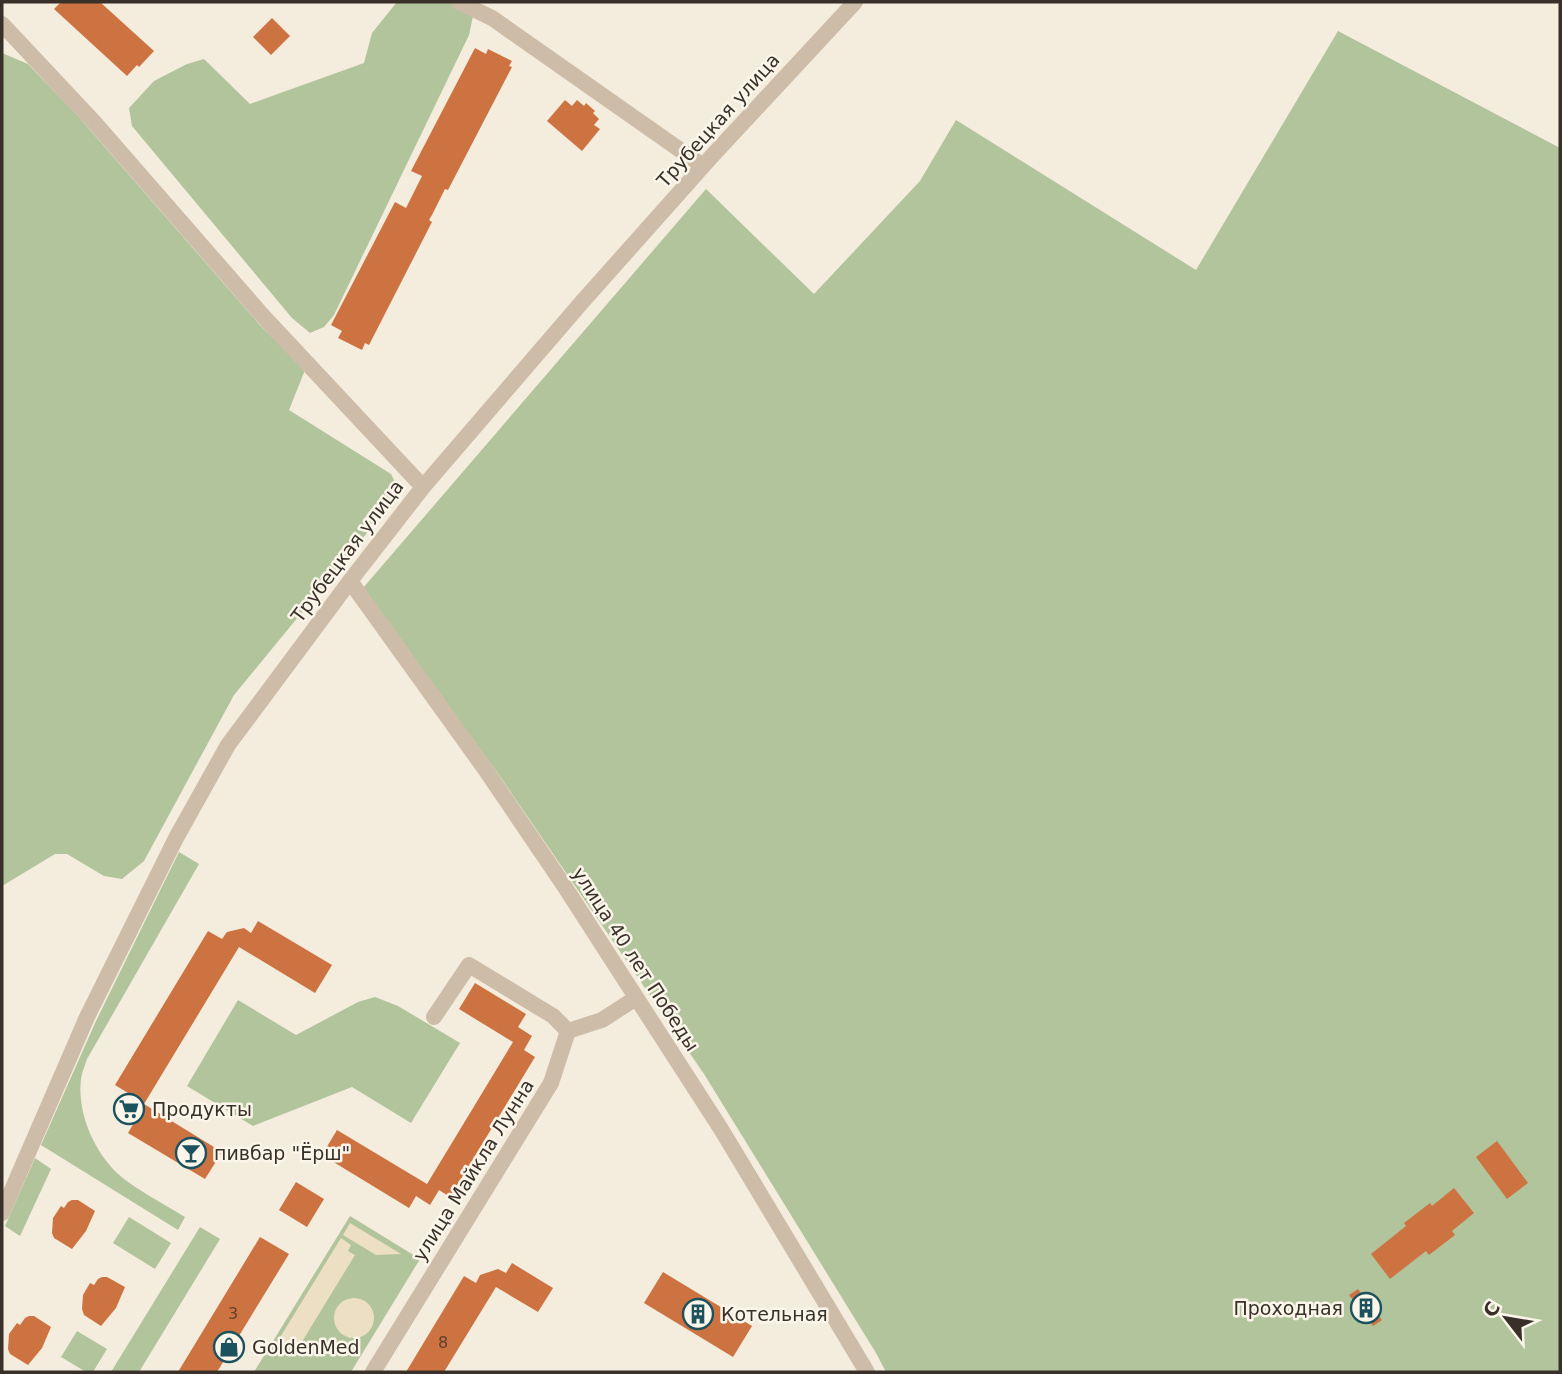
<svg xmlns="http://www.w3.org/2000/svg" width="1562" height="1374" font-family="'DejaVu Sans',sans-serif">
  <rect width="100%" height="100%" fill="#f4ecdd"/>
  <!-- green -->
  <path fill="#b2c49c" d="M397,2H476L469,35L334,315L324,327L310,333L292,318L132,126L129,108L154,81L187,64L204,59L250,104L364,63L372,33Z
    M1338,31L1560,148V1372H886L876,1353L704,1074L499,775L363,588L706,189L814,294L920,181L956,120L1196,270Z
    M2,53L28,64L77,115L259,324L305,370L289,410L391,474L396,484L394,500L234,695L144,861L122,879L104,876L67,854H55L2,886Z
    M179,852L199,864L87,1059C85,1065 82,1072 81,1079C77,1112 93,1150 117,1173C133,1188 166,1205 185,1217L178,1230L41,1145L96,1021Z
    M375,997L398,1006L460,1043L411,1123L352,1087L253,1126L187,1086L238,1000L296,1035L358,1002Z
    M35,1158L51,1169L20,1236L5,1226Z
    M350,1216L420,1259L351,1372H254Z
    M129,1217L171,1243L155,1269L113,1243Z
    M200,1227L220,1239L139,1372H111Z
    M77,1331L107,1349L93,1372H86L61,1357Z"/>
  <!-- plaza -->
  <path fill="#eddfc3" d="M350,1223L401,1254L376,1255L343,1235Z
    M341,1238L351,1245L348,1251L355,1255L300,1345L293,1341L289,1346L279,1339Z
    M334 1318a20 20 0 1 1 40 0a20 20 0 1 1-40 0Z"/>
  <!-- building -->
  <path fill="#cd7342" d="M61,2H100L154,51L139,67L137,65L127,76L54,9Z
    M272,18L290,36L271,55L253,37Z
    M475,48L486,54L488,49L512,61L509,66L512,67L448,190L445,189L432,215L429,220L432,222L369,345L365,343L362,350L338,338L342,331L331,325L395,202L406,208L422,176L411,171Z
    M565,100L572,106L577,100L584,106L586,103L595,111L593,113L599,119L594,125L600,129L582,151L547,121Z
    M258,921L332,965L315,993L239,947L144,1104L222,1152L205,1179L128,1133L135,1121L128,1116L124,1100L128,1093L115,1085L208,931L222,939L227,932L244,928L251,933Z
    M475,983L526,1014L518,1027L532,1036L524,1050L535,1057L450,1197L439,1190L430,1205L416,1196L409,1208L322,1155L337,1130L427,1184L513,1042L459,1009Z
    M1497,1141L1528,1183L1507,1199L1476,1157Z
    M296,1182L324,1199L307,1227L279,1210Z
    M1454,1188L1474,1213L1452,1231L1455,1235L1429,1255L1426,1251L1390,1279L1371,1254L1406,1226L1404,1223L1430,1203L1432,1206Z
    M72,1200H78L95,1211L86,1231L72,1249L54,1238L52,1233L53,1218L61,1206L64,1208L68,1202Z
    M260,1237L289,1254L217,1372H178Z
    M512,1263L553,1288L538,1312L496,1287L444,1372H406L464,1276L476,1283L480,1275L498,1269L506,1273Z
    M663,1272L752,1326L733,1357L644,1303Z
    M102,1277H107L125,1287L116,1308L101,1326L84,1315L82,1309L83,1295L90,1283L94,1285L98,1279Z
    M1358,1289L1382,1320L1373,1326L1349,1295Z
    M29,1316H34L51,1327L42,1348L28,1365L10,1354L8,1349L9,1334L17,1323L20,1325L25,1318Z"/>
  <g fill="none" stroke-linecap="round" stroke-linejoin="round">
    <!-- street -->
    <path stroke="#cdbda8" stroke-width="16" d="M459,2L492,18L703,166
      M2,24L94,122L263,316L423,487
      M350,581L485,769L563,884L721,1129L867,1372
      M568,1031L602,1020L636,998
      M2,1213L87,1017L176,838L228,745L350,581L423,487L582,302L712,156L855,2
      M373,1372L551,1083L568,1031L553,1016L469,965L434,1017"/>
  </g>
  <!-- icons -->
  <defs>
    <g id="supermarket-ring" transform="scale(1.575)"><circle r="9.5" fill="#fbf5ea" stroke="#1b525e" stroke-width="1.5"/><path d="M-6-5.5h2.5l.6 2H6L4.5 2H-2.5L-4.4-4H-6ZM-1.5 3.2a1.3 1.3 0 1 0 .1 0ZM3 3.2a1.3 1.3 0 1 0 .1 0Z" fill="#1b525e"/></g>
    <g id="bar-ring" transform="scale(1.575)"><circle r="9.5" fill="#fbf5ea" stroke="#1b525e" stroke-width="1.5"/><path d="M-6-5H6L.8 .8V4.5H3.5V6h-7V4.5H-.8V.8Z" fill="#1b525e"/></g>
    <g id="building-ring" transform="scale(1.575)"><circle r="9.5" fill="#fbf5ea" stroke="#1b525e" stroke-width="1.5"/><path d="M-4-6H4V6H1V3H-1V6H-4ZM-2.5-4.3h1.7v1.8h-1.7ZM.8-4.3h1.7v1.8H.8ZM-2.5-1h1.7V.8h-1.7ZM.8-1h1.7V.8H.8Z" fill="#1b525e"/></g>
    <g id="shop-ring" transform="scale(1.575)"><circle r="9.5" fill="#fbf5ea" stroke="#1b525e" stroke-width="1.5"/><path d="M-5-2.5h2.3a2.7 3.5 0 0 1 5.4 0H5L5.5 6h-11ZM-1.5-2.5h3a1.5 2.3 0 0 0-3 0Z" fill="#1b525e"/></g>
  </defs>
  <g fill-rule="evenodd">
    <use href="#supermarket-ring" x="129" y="1109"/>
    <use href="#bar-ring" x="191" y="1153"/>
    <use href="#building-ring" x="1366" y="1308"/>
    <use href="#building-ring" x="698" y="1314"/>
    <use href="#shop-ring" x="229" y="1347"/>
  </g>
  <g text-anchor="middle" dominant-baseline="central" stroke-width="5" stroke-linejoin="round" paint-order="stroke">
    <!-- number labels -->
    <g font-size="16" fill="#5e412f">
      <text x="233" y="1313">3</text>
      <text x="443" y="1342">8</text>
    </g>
    <!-- street labels -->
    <g font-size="19" fill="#393029" stroke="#fbf5ea">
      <text transform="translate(718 120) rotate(-48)">Трубецкая улица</text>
      <text transform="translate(347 551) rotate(-53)">Трубецкая улица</text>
      <text transform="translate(636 959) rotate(57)">улица 40 лет Победы</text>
      <text transform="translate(473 1170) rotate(-58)">улица Майкла Лунна</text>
    </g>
    <!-- poi labels -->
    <g font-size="19" fill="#393029" stroke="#fbf5ea" text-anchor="start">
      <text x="152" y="1109">Продукты</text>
      <text x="214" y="1153">пивбар "Ёрш"</text>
      <text x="1343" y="1308" text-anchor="end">Проходная</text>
      <text x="721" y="1314">Котельная</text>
      <text x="252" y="1347">GoldenMed</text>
    </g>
  </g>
  <!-- border -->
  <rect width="1562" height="1374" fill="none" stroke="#393029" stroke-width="7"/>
  <!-- north arrow -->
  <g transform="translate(1506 1318) rotate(301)" stroke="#fbf5ea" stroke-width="5" paint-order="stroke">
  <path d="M0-5L12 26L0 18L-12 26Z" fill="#393029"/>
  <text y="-10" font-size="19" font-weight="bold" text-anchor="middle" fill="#393029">С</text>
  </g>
</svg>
